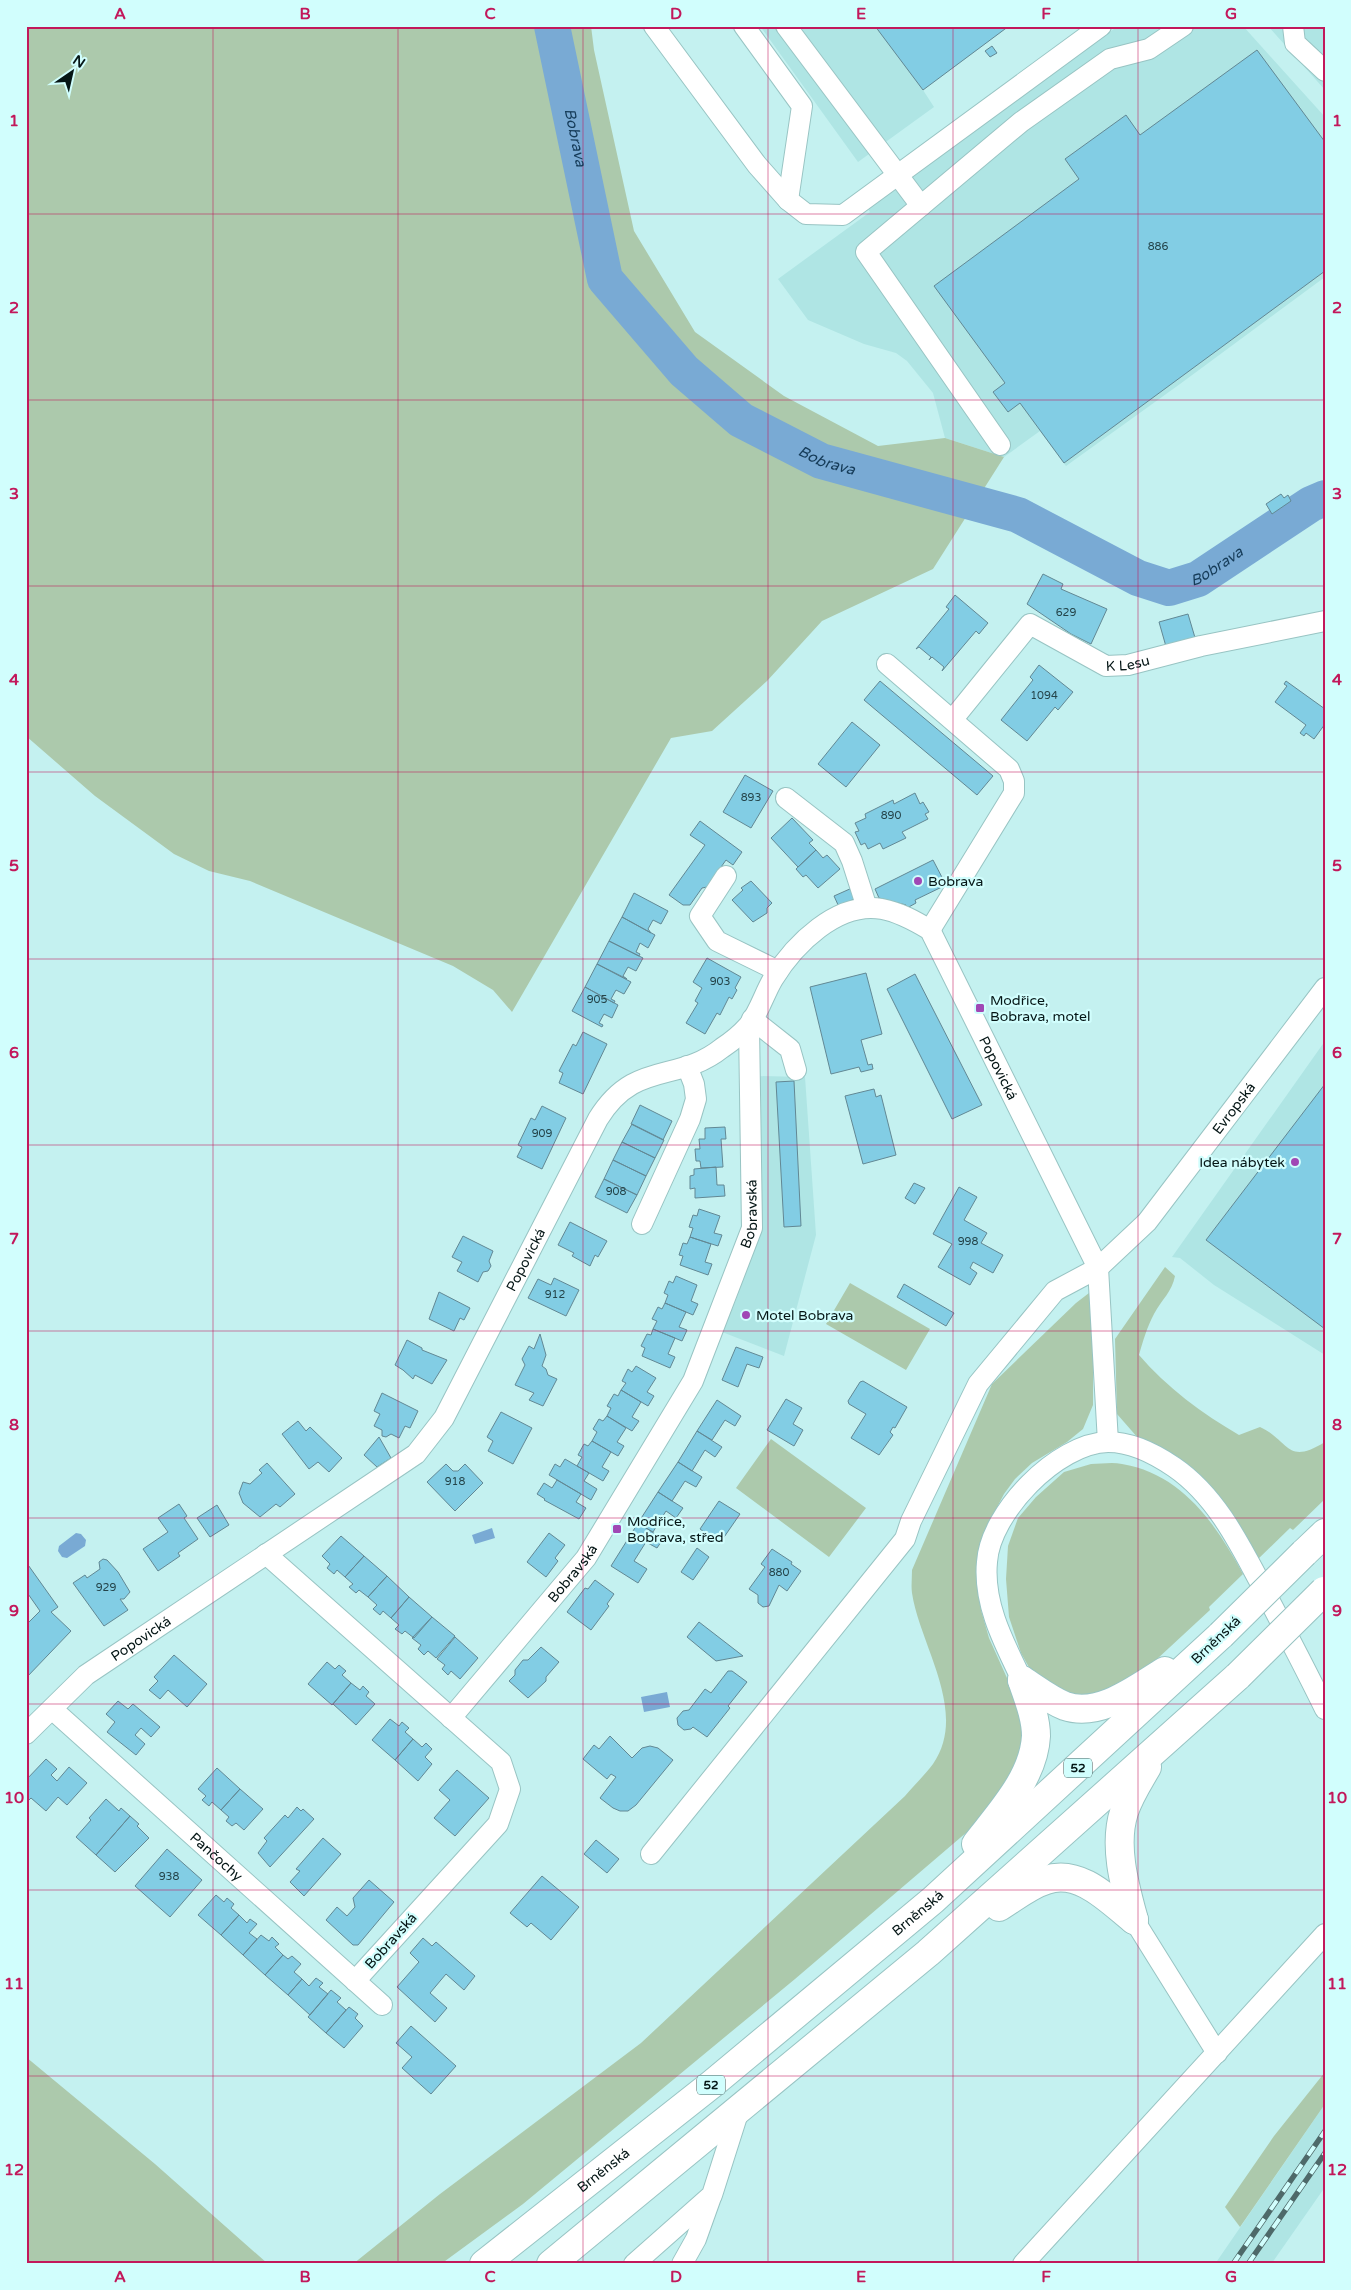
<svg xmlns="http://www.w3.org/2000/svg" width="1351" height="2290" font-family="'Varela Round',sans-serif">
  <rect width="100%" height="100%" fill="#c4f1f0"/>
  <!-- built -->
  <path fill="#afe5e4" d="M760,26H1009L923,90L934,107L858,162Z
    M1118,26H1243L1325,117V277L1180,384L1066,466L1040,431L1004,457L945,438L933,393L907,361L896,353L864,344L808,320L778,279L870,212L868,209Z
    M1268,26H1325V90Z
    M1325,1041V1355L1214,1285L1180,1258L1172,1257Z
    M756,1076L805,1077L816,1235L784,1356L722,1332L736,1300L758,1237Z
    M1325,2104V2187L1272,2263L1215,2264Z"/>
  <!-- green -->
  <path fill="#acc9ac" d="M26,26H591L594,50L634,231L695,332L784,396L878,446L945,438L1004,457L933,569L822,621L767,681L712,731L671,738L512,1012L493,990L453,966L250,881L209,871L174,854L95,796L26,736Z
    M1165,1267L1175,1276C1172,1292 1162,1299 1154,1314C1147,1327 1143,1341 1139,1355C1166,1387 1203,1414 1239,1435L1260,1427C1290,1441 1286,1466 1325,1442V1499L1293,1530L1290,1528L1257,1560L1194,1473L1178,1457L1138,1438L1117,1414L1115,1339Z
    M850,1283L930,1329L906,1370L826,1324Z
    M1089,1293L1093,1352V1405L1083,1429L1067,1442L1032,1463L1015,1479L1004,1494L992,1517L978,1580L981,1610L989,1638L1016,1698L1023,1733L1020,1760L981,1820L795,1979L523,2204L441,2264H353L440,2194L641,2043L905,1796C914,1785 925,1775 933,1764C969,1712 920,1646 912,1593C911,1586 912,1578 912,1570L992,1384L1076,1303Z
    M771,1439L866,1508L829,1557L736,1488Z
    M1091,1464C1101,1464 1112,1462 1122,1464C1182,1474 1216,1524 1243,1574L1209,1607L1210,1610L1129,1685L1087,1700L1063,1695L1031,1671L1021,1653L1009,1617L1006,1579L1008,1546L1018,1518L1036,1497L1064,1472Z
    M26,2057L155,2164L268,2264H26Z
    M1325,2072V2104L1240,2227L1225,2207L1274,2136Z"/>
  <!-- water -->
  <path fill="#79aad4" d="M492,1528L495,1538L475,1544L472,1535Z
    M76,1533L81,1534L86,1540L85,1546L67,1558L62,1557L58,1551L59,1546Z
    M667,1692L670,1707L644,1712L641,1697Z"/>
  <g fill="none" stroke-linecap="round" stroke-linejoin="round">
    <!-- river -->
    <path stroke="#79aad4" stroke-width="36" id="s1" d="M552,26L605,279L684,371L741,420L821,461L1018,515L1138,578L1169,588L1198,579L1311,504L1325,498"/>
  </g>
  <!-- building -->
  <path fill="#82cde4" stroke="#628894" d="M875,26H1009L923,90Z
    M992,46L997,53L990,57L985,51Z
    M1257,50L1325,142V271L1064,463L1020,403L1008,412L993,392L1005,383L934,286L1079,179L1065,159L1126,115L1140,135Z
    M1281,494L1284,498L1288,495L1291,501L1272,514L1266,504Z
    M1043,574L1063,584L1061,589L1107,609L1091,644L1071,634L1027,604Z
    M955,595L988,623L979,634L976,631L942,671L944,667L932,657L929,660L931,657L919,647L916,649L949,609L946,607Z
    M1188,614L1196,641L1167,650L1159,622Z
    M1039,665L1073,692L1058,710L1055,707L1027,741L1001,720L1033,680L1030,677Z
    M880,681L993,776L977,795L864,700Z
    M1286,681L1325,709V724L1314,739L1306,733L1304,736L1300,733L1306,725L1275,702L1287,686L1284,684Z
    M852,722L880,745L846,787L818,764Z
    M745,775L773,791L751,828L723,812Z
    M915,793L920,804L923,802L929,812L925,814L928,819L902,832L906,838L883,849L880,843L868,849L865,843L861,845L855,832L859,831L855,823L866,818L865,814L893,800L894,804Z
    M792,818L813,840L809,843L816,850L798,867L771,838Z
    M700,821L742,852L733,865L726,860L707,887L702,888L690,905H683L669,895L705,845L690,835Z
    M816,850L823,858L827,855L840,869L818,888L806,875L803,877L796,869Z
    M933,860L946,885L915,900L916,903L907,908L906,905L879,898L875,889Z
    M751,881L772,903L767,908V913L753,922L732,900L743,890L741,888Z
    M852,888L854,899L839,907L834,896Z
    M634,893L668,911L661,924L653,920L648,929L651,933L622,917Z
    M622,917L655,935L648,948L640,943L636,952L640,954L639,956L609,941Z
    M609,941L643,958L636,971L628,967L623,976L627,979L597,964Z
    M707,958L741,977L735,988L737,990L732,999L729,997L720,1015L717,1013L705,1034L686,1023L698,1003L695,1001L702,988L693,982Z
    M597,964L631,982L624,994L616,990L611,999L615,1001L614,1003L585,987Z
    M866,973L882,1034L861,1040L868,1065L872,1064L873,1069L861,1072L859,1067L831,1074L810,987Z
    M915,974L982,1105L952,1119L887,989Z
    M585,987L618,1005L612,1018L604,1014L599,1023L603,1025L602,1027L572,1011Z
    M583,1032L607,1044L583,1094L559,1083L563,1073L559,1071L573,1044L576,1046Z
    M794,1081L801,1226L784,1227L776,1082Z
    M1325,1084V1329L1206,1240Z
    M874,1089L876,1097L881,1095L896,1155L863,1164L845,1096Z
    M640,1105L672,1121L663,1140L631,1124Z
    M542,1106L566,1118L542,1169L517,1157L522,1147L518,1145L531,1118L535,1120Z
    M632,1124L664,1140L655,1158L622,1142Z
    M725,1127L726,1139H721L723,1167L701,1168L700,1161H696L695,1149H700L699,1139H705V1128Z
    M622,1142L655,1158L646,1176L613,1160Z
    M613,1160L646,1176L637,1195L604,1179Z
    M716,1167L717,1185H724L725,1196L695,1198V1188L690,1189V1176L694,1175V1169Z
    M604,1179L637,1195L627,1213L595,1197Z
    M914,1183L925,1188L915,1204L905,1198Z
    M959,1187L977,1197L964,1220L987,1233L981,1243L1003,1255L993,1273L973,1262L970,1268L977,1273L970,1285L938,1267L952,1244L933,1234Z
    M699,1209L720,1216L714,1233L722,1235L718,1246L690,1237L693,1228L689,1227L693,1215L697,1216Z
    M570,1222L607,1241L598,1257L595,1255L590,1266L572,1256L574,1253L558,1245Z
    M463,1236L493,1251L489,1261L491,1266L488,1271L483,1272L478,1282L457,1271L462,1262L452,1257Z
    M690,1237L711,1244L705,1262L712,1264L708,1275L680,1265L683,1256L679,1255L683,1243L687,1244Z
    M676,1276L697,1285L691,1301L698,1304L693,1315L665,1303L668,1295L664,1293L669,1281L673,1283Z
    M554,1278L579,1290L566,1316L528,1298L538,1279L551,1285Z
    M904,1284L954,1313L946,1326L897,1297Z
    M439,1292L470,1308L464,1320L460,1318L454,1331L429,1319Z
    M665,1303L686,1312L679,1327L687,1330L682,1341L653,1329L657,1321L652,1319L658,1307L662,1309Z
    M653,1329L675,1338L668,1354L675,1357L670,1368L642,1356L645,1348L641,1346L647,1334L651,1335Z
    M540,1334L546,1355L542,1366L546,1369L548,1375L557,1379L543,1406L529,1400L534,1393L515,1385L525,1365L522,1359L529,1346L534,1349Z
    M407,1340L422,1348V1350L447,1360L432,1384L415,1375L413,1379L403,1370L395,1365Z
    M736,1347L763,1357L759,1368L747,1364L738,1387L722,1380Z
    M636,1366L656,1378L647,1392L654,1396L648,1406L621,1390L626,1383L622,1381L628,1369L632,1372Z
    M863,1381L907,1407L895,1428L893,1427L890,1432L893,1435L879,1455L851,1438L866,1414L849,1404L848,1401L860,1382Z
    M621,1390L641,1402L632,1417L639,1421L632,1431L607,1416L611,1408L607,1406L614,1394L618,1396Z
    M382,1393L418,1411L410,1428L405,1426L399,1438L391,1434L386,1437L382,1436V1430L374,1426L380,1414L374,1411Z
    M786,1399L802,1408L793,1424L803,1430L794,1446L767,1430Z
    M717,1400L741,1416L735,1426L725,1420L712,1440L697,1431Z
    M501,1412L532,1428L513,1464L488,1451L493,1441L487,1437Z
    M607,1416L626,1428L617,1442L624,1446L618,1456L592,1441L597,1432L593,1429L599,1419L603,1421Z
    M298,1421L306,1431L310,1427L342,1458L329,1472L318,1462L309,1469L282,1434Z
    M697,1431L722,1447L715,1457L705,1450L692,1471L678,1462Z
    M379,1437L391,1458L377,1467L364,1455Z
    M592,1441L611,1452L602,1467L609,1471L603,1481L577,1466L582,1457L578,1455L584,1444L588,1446Z
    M565,1459L589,1473L584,1481L597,1489L591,1500L549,1475L555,1464L560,1467Z
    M678,1462L702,1477L696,1487L685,1481L672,1501L658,1492Z
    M267,1463L295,1494L280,1507L276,1504L260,1517L243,1503L239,1493L243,1482L250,1484L262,1473L259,1470Z
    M446,1464L453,1471H458L465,1464L483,1483L455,1511L427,1482Z
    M557,1480L581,1494L576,1502L586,1508L579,1519L544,1500L545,1499L537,1494L544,1483L552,1488Z
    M658,1492L683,1508L676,1518L666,1511L653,1532L638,1523Z
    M719,1501L740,1514L720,1543L700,1529Z
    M179,1504L187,1516L184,1518L198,1539L178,1553L180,1556L158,1571L143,1549L168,1532L158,1518Z
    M217,1505L229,1525L210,1537L197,1518Z
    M638,1523L663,1539L657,1548L646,1542L634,1561L647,1569L638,1583L611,1566Z
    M549,1533L565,1545L555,1558L558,1561L546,1577L527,1562Z
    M341,1536L364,1556L345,1577L337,1570L334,1574L327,1568L330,1564L322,1556Z
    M697,1548L709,1557L693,1580L681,1572Z
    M772,1549L792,1562L791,1564L801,1571L787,1591L779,1585L769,1606L763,1607L758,1603V1595L749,1589L765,1567L761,1564Z
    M364,1556L387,1576L368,1597L359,1590L356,1593L349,1587L353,1584L345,1577Z
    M103,1559L107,1560L118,1572L130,1592L124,1599H120L128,1610L104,1626L73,1583L85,1575L87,1578L100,1569L99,1562Z
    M26,1562L58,1607L51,1612L71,1631L26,1678V1625L40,1611L26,1591Z
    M387,1576L409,1597L391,1618L383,1611L380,1615L373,1609L377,1605L368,1597Z
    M595,1580L614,1594L607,1604L609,1606L591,1630L567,1612L585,1588L588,1589Z
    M409,1597L432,1617L414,1638L405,1631L402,1634L395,1629L399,1625L391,1618Z
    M432,1617L455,1636L436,1658L428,1651L424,1655L418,1649L421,1645L412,1638Z
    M699,1622L743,1656L716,1661L687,1637Z
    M455,1637L478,1658L460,1679L451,1671L448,1675L442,1669L445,1665L437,1659Z
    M541,1647L559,1662L546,1677V1681L528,1698L509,1681L515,1675V1670L523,1660H528Z
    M174,1655L207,1684L187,1707L168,1690L160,1699L149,1690L158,1681L154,1677Z
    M327,1662L335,1669L339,1665L346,1671L342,1675L351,1683L332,1705L308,1684Z
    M728,1671H732L747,1682L728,1706L730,1708L707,1737L693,1727L691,1729L684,1730L678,1725L677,1718L683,1711L689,1710L705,1689L711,1693Z
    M351,1683L360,1690L363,1686L369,1692L366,1696L375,1704L356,1725L333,1704Z
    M118,1701L128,1709L133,1704L160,1727L151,1737L141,1728L135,1735L145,1744L136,1755L107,1732L115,1722L106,1714Z
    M390,1719L399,1726L402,1722L409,1728L405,1732L413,1739L395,1760L372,1740Z
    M610,1736L632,1758L642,1748L650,1746L658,1748L673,1760L636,1805L628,1811H620L613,1808L600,1798L616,1777L611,1774L607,1779L583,1759L594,1745L599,1749Z
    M413,1739L422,1747L426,1743L432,1749L425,1757L432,1764L418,1781L395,1760Z
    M46,1759L57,1769L51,1775L57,1781L69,1767L87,1783L67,1805L58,1797L46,1811L31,1798L26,1803V1780Z
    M217,1768L240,1789L221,1810L212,1802L209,1806L202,1800L206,1796L198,1789Z
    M457,1770L489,1798L455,1836L434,1818L450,1800L439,1790Z
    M240,1789L263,1809L244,1830L236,1823L232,1826L226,1821L229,1817L221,1810Z
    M106,1799L119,1811L121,1808L130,1816L96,1855L76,1837L91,1820L89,1818Z
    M297,1807L301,1811L303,1809L314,1819L270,1867L258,1853L267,1841L264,1838L285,1815L288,1818Z
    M130,1816L139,1824L137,1826L149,1838L115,1872L96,1855Z
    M323,1838L341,1854L304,1896L290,1882L300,1871L296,1869Z
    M596,1840L619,1859L607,1873L584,1854Z
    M167,1849L202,1880L170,1917L135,1886Z
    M542,1876L579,1907L551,1940L531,1923L527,1927L510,1913Z
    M369,1880L394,1902L358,1945H353L326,1920L337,1907L347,1916L355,1907L353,1898Z
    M216,1895L224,1902L227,1898L234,1904L231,1908L239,1915L221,1935L198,1915Z
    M239,1915L247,1923L250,1919L257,1924L249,1933L257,1939L243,1955L221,1935Z
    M261,1935L269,1941L272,1937L279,1944L275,1947L283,1955L265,1975L243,1955Z
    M423,1938L432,1946L436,1942L475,1976L464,1990L446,1974L430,1993L447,2008L435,2022L397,1987L419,1962L410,1953Z
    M283,1955L288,1959L292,1956L301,1964L294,1972L302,1979L288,1995L265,1975Z
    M316,1978L323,1983L319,1987L328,1994L310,2015L288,1995L302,1979L309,1986Z
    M331,1990L341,1998L337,2002L346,2010L326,2033L308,2017Z
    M349,2007L358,2014L355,2018L363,2026L344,2048L326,2033Z
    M411,2026L456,2066L431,2094L402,2068L412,2057L396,2043Z"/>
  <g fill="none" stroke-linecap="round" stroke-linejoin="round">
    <!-- minor casing -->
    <g stroke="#98c4c3" stroke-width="22">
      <g id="minor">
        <path d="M654,26L757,165L788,200L806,214L843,215L1101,26"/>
        <path d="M744,26L802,106L788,200"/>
        <path d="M786,26L921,206"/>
        <path d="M1293,26L1295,43L1325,71"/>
        <path d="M1000,445L866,252L1021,122L1110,59L1149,49L1183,26"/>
        <path d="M887,664L1009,769L1014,781V793L930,930"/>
        <path id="s2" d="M953,719L1030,624L1106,666L1128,665L1201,646L1325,621"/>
        <path d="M786,798L844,843L852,861L867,908"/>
        <path d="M726,876L700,916L717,941L778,971"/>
        <path d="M752,1019L790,1049L796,1070"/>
        <path d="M642,1224L690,1119L696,1099L694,1084L687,1066"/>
        <path d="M266,1554L501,1762L510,1789L498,1824L355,1981"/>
        <path d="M1022,1680C1004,1643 983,1604 987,1562C990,1513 1057,1443 1108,1442C1131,1442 1155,1454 1174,1467C1218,1497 1242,1549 1266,1594C1286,1632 1306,1670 1325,1709"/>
        <path id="s3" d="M52,1709L382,2005"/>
        <path id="s4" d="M451,1718L586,1558L693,1381L752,1228L749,1026"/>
        <path id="s5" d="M26,1734L86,1675L416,1454L444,1418L598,1119C635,1059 677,1084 722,1048C731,1042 741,1034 748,1026C759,1013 764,994 773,979C794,945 837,901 882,909C899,912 915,921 930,930L1098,1268L1108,1442"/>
        <path id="s6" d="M651,1854L905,1539L911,1521L978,1384L1055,1291L1098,1268L1147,1222L1325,988"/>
        <path d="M1134,1920L1217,2053"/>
        <path d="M634,2264L712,2195L739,2110"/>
        <path d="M682,2264L696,2239L711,2197"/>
        <path d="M1023,2264L1325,1934"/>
      </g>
    </g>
    <!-- highway casing -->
    <g stroke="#98c4c3" stroke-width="30">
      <g id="highway">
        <path d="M1304,1553L1325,1533"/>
        <path d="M1022,1680C1036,1689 1050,1700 1065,1706C1100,1718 1137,1688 1165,1671"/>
        <path d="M976,1844C1000,1813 1034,1777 1036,1736C1036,1717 1028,1698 1022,1680"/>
        <path d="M999,1907C1014,1898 1029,1885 1046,1880C1080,1868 1110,1901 1134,1920"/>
        <path d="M1134,1920C1125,1887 1113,1846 1124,1812C1129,1796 1139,1781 1147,1767"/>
        <path id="s7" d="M484,2264L712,2084L933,1900L1221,1635"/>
        <path d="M551,2264L928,1953L1238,1676"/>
      </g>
    </g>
    <!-- minor -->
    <use href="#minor" stroke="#fff" stroke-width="20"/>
    <!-- highway -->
    <use href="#highway" stroke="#fff" stroke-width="28"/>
    <!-- rail casing -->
    <g stroke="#4e6969" stroke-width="5.5">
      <path id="rail" d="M1233,2264L1325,2131
        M1248,2264L1325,2153"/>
    </g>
    <!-- rail -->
    <use href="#rail" stroke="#d1fefd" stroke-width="4" stroke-dasharray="11" stroke-linecap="butt"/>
    <!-- highway-bridge casing -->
    <g stroke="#98c4c3" stroke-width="30" stroke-linecap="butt">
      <path id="highway-bridge" d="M1221,1635L1304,1553
        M1238,1676L1324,1591"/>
    </g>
    <!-- highway-bridge -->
    <use href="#highway-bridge" stroke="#fff" stroke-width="28"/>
  </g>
  <!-- grid -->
  <path fill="none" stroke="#c2185b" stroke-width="1" stroke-opacity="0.55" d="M213,26V2264M398,26V2264M583,26V2264M768,26V2264M953,26V2264M1138,26V2264M26,214H1325M26,400H1325M26,586H1325M26,772H1325M26,959H1325M26,1145H1325M26,1331H1325M26,1518H1325M26,1704H1325M26,1890H1325M26,2076H1325"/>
  <!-- markers -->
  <g fill="#a048b5" stroke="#d1fefd" stroke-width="2">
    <circle cx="918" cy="881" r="5"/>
    <rect x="975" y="1003" width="10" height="10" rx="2.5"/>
    <circle cx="1295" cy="1162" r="5"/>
    <circle cx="746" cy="1315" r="5"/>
    <rect x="612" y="1524" width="10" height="10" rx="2.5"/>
  </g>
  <g text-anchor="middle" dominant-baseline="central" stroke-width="4.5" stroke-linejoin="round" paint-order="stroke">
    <!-- number labels -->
    <g font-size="11" fill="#24444a">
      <text x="1158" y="246">886</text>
      <text x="1066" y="612">629</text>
      <text x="1044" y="695">1094</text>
      <text x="751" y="797">893</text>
      <text x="891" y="815">890</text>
      <text x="720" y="981">903</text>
      <text x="597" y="999">905</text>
      <text x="542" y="1133">909</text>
      <text x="616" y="1191">908</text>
      <text x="968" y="1241">998</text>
      <text x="555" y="1294">912</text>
      <text x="455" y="1481">918</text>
      <text x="779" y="1572">880</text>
      <text x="106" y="1587">929</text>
      <text x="169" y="1876">938</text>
    </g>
    <!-- shield labels -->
    <g fill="#d1fefd" stroke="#425c5b" stroke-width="1">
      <rect x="1064" y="1758.5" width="28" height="19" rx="4"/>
      <rect x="697" y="2075.5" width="28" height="19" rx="4"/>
    </g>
    <g font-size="12" font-weight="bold" fill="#051616">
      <text x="1078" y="1768">52</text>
      <text x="711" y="2085">52</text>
    </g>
    <!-- street labels -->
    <g font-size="14" fill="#051616" stroke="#d1fefd">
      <text stroke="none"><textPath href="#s2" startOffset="231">K Lesu</textPath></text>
      <text stroke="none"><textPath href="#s5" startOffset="1441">Popovická</textPath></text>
      <text stroke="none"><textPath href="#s6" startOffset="956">Evropská</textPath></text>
      <text stroke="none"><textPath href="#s4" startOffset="594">Bobravská</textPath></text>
      <text stroke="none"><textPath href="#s5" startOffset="705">Popovická</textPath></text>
      <text stroke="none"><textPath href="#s4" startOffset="189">Bobravská</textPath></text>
      <text stroke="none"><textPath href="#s5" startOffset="150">Popovická</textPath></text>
      <text transform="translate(1216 1640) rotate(-44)">Brněnská</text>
      <text stroke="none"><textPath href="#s3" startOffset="221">Pančochy</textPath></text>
      <text stroke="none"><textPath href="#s7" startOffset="558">Brněnská</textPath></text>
      <text transform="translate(391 1941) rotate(-48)">Bobravská</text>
      <text stroke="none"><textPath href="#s7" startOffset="152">Brněnská</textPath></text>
    </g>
    <!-- poi labels -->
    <g font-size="14" fill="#051616" stroke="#d1fefd" text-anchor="start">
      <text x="928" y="881">Bobrava</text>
      <text x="990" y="1000">Modřice,<tspan x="990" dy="16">Bobrava, motel</tspan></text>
      <text x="1285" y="1162" text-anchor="end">Idea nábytek</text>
      <text x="756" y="1315">Motel Bobrava</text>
      <text x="627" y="1521">Modřice,<tspan x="627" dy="16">Bobrava, střed</tspan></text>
    </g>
    <!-- water labels -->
    <g font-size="15" font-style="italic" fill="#153b58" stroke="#d1fefd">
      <text stroke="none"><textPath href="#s1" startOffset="114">Bobrava</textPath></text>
      <text stroke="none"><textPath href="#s1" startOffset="550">Bobrava</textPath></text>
      <text stroke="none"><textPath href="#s1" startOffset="970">Bobrava</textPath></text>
    </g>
  </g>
  <!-- border -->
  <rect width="1351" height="2290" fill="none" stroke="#d1fefd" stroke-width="55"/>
  <!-- north arrow -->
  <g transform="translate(72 72) rotate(34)" stroke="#d1fefd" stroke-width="4" paint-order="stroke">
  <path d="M0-4L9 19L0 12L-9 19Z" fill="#051616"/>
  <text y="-8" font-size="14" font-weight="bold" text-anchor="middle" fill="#051616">N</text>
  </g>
  <rect x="28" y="28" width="1296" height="2234" fill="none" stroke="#c2185b" stroke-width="2"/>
  <g font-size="16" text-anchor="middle" font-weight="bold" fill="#c2185b">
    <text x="120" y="19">A</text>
    <text x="305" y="19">B</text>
    <text x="490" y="19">C</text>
    <text x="676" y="19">D</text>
    <text x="861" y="19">E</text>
    <text x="1046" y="19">F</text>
    <text x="1231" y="19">G</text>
    <text x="14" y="126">1</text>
    <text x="1337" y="126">1</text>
    <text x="14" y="313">2</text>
    <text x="1337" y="313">2</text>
    <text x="14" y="499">3</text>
    <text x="1337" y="499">3</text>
    <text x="14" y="685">4</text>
    <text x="1337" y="685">4</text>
    <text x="14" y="871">5</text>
    <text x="1337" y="871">5</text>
    <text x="14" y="1058">6</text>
    <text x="1337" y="1058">6</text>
    <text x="14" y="1244">7</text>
    <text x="1337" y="1244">7</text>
    <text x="14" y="1430">8</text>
    <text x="1337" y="1430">8</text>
    <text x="14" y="1616">9</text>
    <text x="1337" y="1616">9</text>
    <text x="14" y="1803">10</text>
    <text x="1337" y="1803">10</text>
    <text x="14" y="1989">11</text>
    <text x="1337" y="1989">11</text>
    <text x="14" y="2175">12</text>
    <text x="1337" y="2175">12</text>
    <text x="120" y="2282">A</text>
    <text x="305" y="2282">B</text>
    <text x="490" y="2282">C</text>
    <text x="676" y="2282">D</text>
    <text x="861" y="2282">E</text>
    <text x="1046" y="2282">F</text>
    <text x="1231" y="2282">G</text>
  </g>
</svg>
